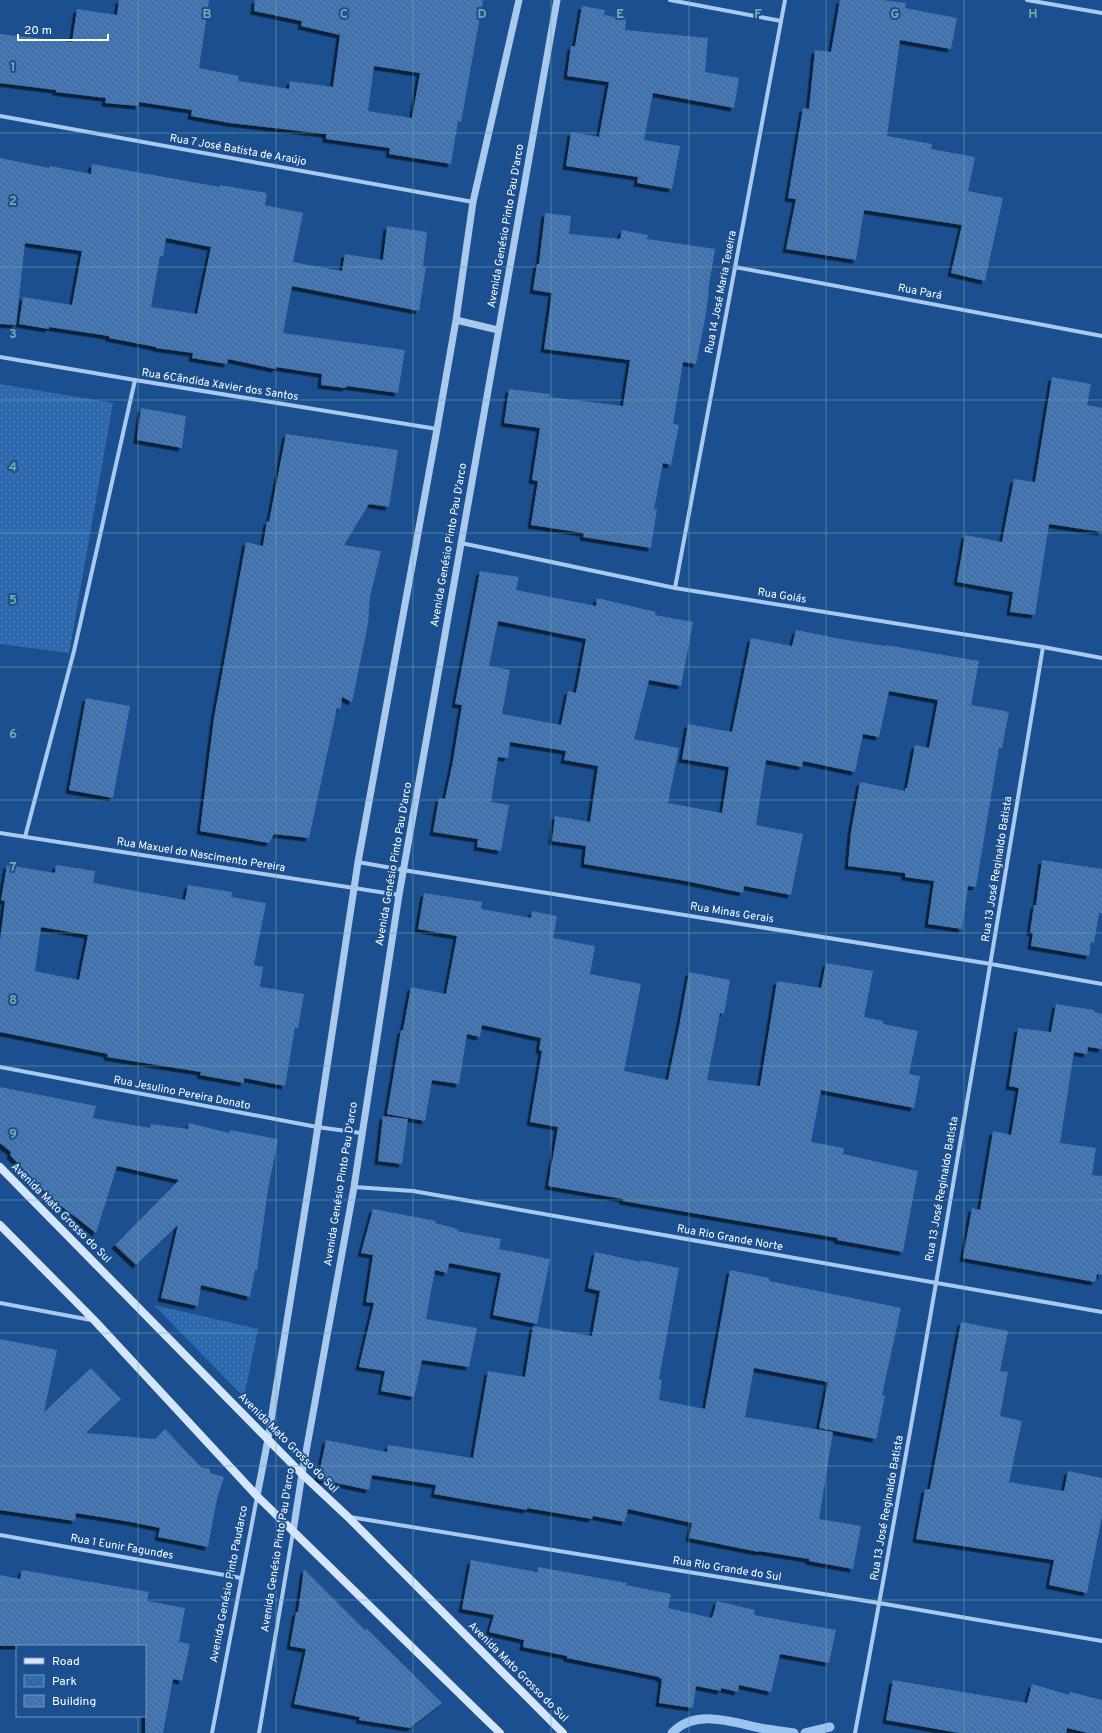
<svg xmlns="http://www.w3.org/2000/svg" width="1102" height="1733" font-family="Overpass,sans-serif">
  <defs>
    <pattern id="park-dots" width="8" height="8" patternUnits="userSpaceOnUse"><rect width="8" height="8" fill="#2e69ad"/><path d="M2 2h.1M6 6h.1" fill="none" stroke="#4d80b9" stroke-width="1.8" stroke-linecap="round"/></pattern>
    <pattern id="building-back-hatch" width="6" height="6" patternUnits="userSpaceOnUse"><rect width="6" height="6" fill="#4478b7"/><path d="M-1 5l2 2M0 0l6 6M5-1l2 2" fill="none" stroke="#486282"/></pattern>
    <filter id="shadow"><feDropShadow dx="-3.5" dy="3.5" stdDeviation="0" flood-color="#0009"/></filter>
  </defs>
  <rect width="100%" height="100%" fill="#1b4f8f"/>
  <!-- park -->
  <path fill="url(#park-dots)" d="M0,384L113,403L69,653L0,644Z
    M154,1305L258,1329L244,1397Z"/>
  <g fill="none" stroke-linecap="round" stroke-linejoin="round">
    <!-- stream -->
    <path stroke="#9cc4f0" stroke-width="9" d="M672,1733C695,1708 732,1722 760,1728C772,1730 783,1731 794,1733
      M805,1733L830,1727"/>
  </g>
  <!-- building -->
  <path fill="url(#building-back-hatch)" fill-rule="evenodd" filter="url(#shadow)" d="M119,0H209L199,68L239,76L238,81L289,89L290,81L333,87L340,35L301,26L302,21L254,11L255,0H483L461,122L458,121L451,164L389,154L390,148L326,139V134L230,123L191,116L192,110L139,102V106L105,103L106,98L56,92V90L0,83V34L72,42L77,9L117,15ZM374,66L420,73L412,118L368,111Z
    M840,0H882L906,3L905,8L957,18L951,49L900,40L887,136L932,144L931,149L975,157L968,191L1003,198L985,281L951,273L962,225L864,210L856,260L786,249L796,199L788,198L803,108L809,109L815,50L831,52Z
    M582,6L605,10L604,15L626,19L625,30L708,38L705,72L739,78L734,108L653,93L644,140L680,146L672,189L637,183L638,177L566,166L571,132L599,137L609,82L567,76L571,46H575Z
    M0,158L49,168L50,166L91,174L92,164L220,187V185L267,193L265,205L303,213L293,262L342,271L345,254L383,260L387,226L427,232L423,267H426L419,311L292,286L283,333L405,350L398,393L347,386L346,388L321,385L322,374L276,367L275,369L228,359L227,364L192,358L193,353L156,348V347L109,338V336L49,327V329L19,324L23,297L72,305L82,251L25,243L16,325L0,324ZM166,238L211,247L197,314L151,307L160,256H163Z
    M545,213L571,216L569,234L620,239L622,230L648,235L647,239L715,249L708,291H709L705,319L696,364L683,362L673,424L679,425L671,465L663,463L654,509H657L651,548L583,537L584,533L531,525L538,481L532,480L540,428L504,423L509,389L550,394L549,397L623,406L630,360L544,349L552,293L533,290L537,264H539Z
    M1052,377L1091,384L1087,405L1102,408V532L1049,524L1035,615L1010,612L1013,592L957,582L965,535L1002,542L1014,479L1035,482Z
    M141,408L186,416L182,448L137,440Z
    M286,434L398,450L389,507L369,504L344,545L381,551L370,597L368,624L352,702L342,697L341,709L337,708L309,838L274,834L269,843L200,831L214,718L246,542L263,546L267,521L269,522Z
    M480,571L519,577L516,590L596,606L597,598L656,612L655,615L693,622L681,686L649,680L634,739L679,748L668,803L722,813L729,767L682,759L688,724L732,732L751,638L792,646L796,630L841,639L885,646L886,645L979,661L971,705L1009,712L1002,748H999L976,887L968,886L962,929L928,924L934,881L905,877V873L848,866L851,832L860,782L905,791V788H907L915,745L929,748L938,700L889,691L879,737L863,734L855,772L803,761L802,767L766,760L756,825L803,834L791,895L744,886L743,893L686,881L584,864L586,846L552,841L555,816L590,822L598,766L564,760L566,751L510,742L508,758L498,757L491,802L509,805L501,851L477,847L478,839L433,832L439,798L445,799L453,761L462,705L455,704ZM498,621L586,639L576,693L568,691L561,725L502,714L510,670L489,666Z
    M86,698L130,706L113,798L69,790Z
    M1042,860L1102,869V913H1099L1094,943L1091,942L1089,956L1031,946L1033,933L1030,932L1034,905H1036Z
    M7,865L55,873L56,865L95,871L93,883L185,900L188,885L232,892L231,897L266,903L254,965L263,967L260,987L304,994L298,1028H295L285,1086L244,1078V1083L200,1075L201,1072L107,1057L108,1054L0,1032V941L5,901L1,900ZM41,927L88,935L79,980L35,971Z
    M424,893L482,902L481,909L531,918L532,911L557,916L553,938L595,946L590,974L641,984L624,1071L668,1080L679,1027L689,972L730,980L724,1014L720,1013L707,1080L760,1086L777,981L821,988L826,963L873,971L864,1017L883,1021V1024L918,1031L909,1074L920,1076L914,1108L821,1090L811,1142L844,1148L843,1154L918,1171L903,1252L837,1240L838,1238L623,1201V1199L548,1186L558,1127L530,1122L542,1051L539,1050L541,1038L482,1025L480,1037L467,1034L459,1084L432,1080L425,1121L387,1114L401,1030H403L411,987L446,994L457,936L418,929Z
    M1056,1004L1094,1010V1012L1102,1014V1049L1088,1047L1087,1054L1074,1052L1060,1143L1096,1148L1092,1175L1102,1176V1275L1097,1274L1095,1282L963,1258L972,1208L980,1210L993,1131L1011,1135L1019,1088L1009,1086L1018,1028L1051,1032Z
    M0,1087L96,1106L93,1118L150,1128L151,1124L188,1129L189,1123L229,1133L230,1130L278,1139L268,1189L257,1270H255L250,1297L201,1285L198,1306L161,1298L178,1225L136,1265L115,1245L179,1180L117,1166L96,1233L51,1198L10,1155L11,1152L0,1143Z
    M383,1116L408,1119L402,1164L378,1161Z
    M373,1209L436,1221L435,1223L458,1229L457,1231L501,1239L499,1249L550,1259L537,1324L493,1315L501,1273L449,1263L447,1273L435,1270L426,1319L477,1328L469,1367L422,1360L414,1397L381,1391L385,1371L359,1367L374,1303L366,1302L373,1255L361,1253Z
    M595,1252L641,1262V1260L679,1268L659,1379L662,1380L659,1400L705,1409L730,1270L769,1278V1281L784,1284L901,1308L882,1395L885,1396L876,1439L819,1428L828,1382L754,1368L745,1417L833,1432L819,1519L861,1526L853,1569L809,1561V1559L759,1551V1552L689,1538L692,1523L628,1509L625,1522L593,1516L592,1519L527,1508V1510L462,1499L434,1494L436,1485L372,1475L369,1490L318,1479L326,1440L387,1452L388,1445L473,1458L488,1371L525,1377L533,1326L592,1336L600,1291L588,1288Z
    M961,1322L1008,1331L1000,1371L1008,1372L1000,1416L1022,1421L1009,1482L1064,1491L1068,1471L1102,1478V1516L1087,1593L1049,1585L1054,1560L916,1539L925,1489H930Z
    M0,1339L57,1350L44,1412L91,1368L121,1399L86,1433L155,1439L165,1429L201,1467L210,1469V1473L224,1477L217,1499L208,1547L158,1537L160,1528L131,1522L76,1513L75,1521L0,1510Z
    M471,1560L537,1572L538,1567L627,1583L626,1585L671,1594L668,1608L712,1618L717,1601L755,1610L754,1615L836,1630L829,1663L780,1654L771,1692L739,1685L738,1692L721,1688V1691L696,1686L693,1708L659,1703L662,1679L659,1678V1677L567,1658V1656L523,1647L524,1640L489,1632L494,1615L462,1609Z
    M304,1569L366,1631V1628L442,1703L410,1728L359,1720L360,1717L294,1704L306,1649L290,1646L296,1612H298Z
    M22,1570L149,1592L147,1601L185,1608L179,1642L190,1644L182,1681L173,1679L163,1733H145V1646H0V1575L20,1579Z
    M893,1680L1027,1703L1032,1684L1069,1695L1070,1692L1102,1700V1733H1088L1067,1728L1066,1733H959L886,1720Z"/>
  <g fill="none" stroke-linecap="round" stroke-linejoin="round">
    <!-- minor -->
    <path stroke="#a9c9ee" stroke-width="4" d="M670,0L781,21
      M1027,0L1102,13
      M0,116L473,202
      M735,267L1102,336
      M0,357L135,380L437,429
      M461,543L675,588L1043,647L1102,658
      M675,588L785,0
      M0,833L399,895
      M25,837L74,651L135,380
      M358,862L403,870L991,964L1102,984
      M0,1067L317,1127L361,1133
      M354,1187L413,1191L1102,1312
      M0,1303L91,1320
      M350,1517L879,1603L1102,1641
      M0,1535L241,1578
      M212,1733L257,1497
      M259,1733L293,1532
      M855,1733C923,1372 983,1009 1043,647"/>
    <!-- tertiary -->
    <path stroke="#a9c9ee" stroke-width="7" d="M456,320L498,330
      M257,1496L268,1439L311,1172L358,862L437,429L456,320L473,202L519,0
      M293,1532L302,1474L354,1187L399,895L557,0"/>
    <!-- secondary -->
    <path stroke="#d6e6fa" stroke-width="8" d="M0,1167L302,1474L348,1517L563,1733
      M0,1225L94,1320L257,1496L500,1733"/>
  </g>
  <!-- grid -->
  <path fill="none" stroke="#6fada8" stroke-width="1" stroke-opacity="0.55" d="M138,0V1646M276,0V1733M413,0V1733M551,0V1733M689,0V1733M826,0V1733M964,0V1733M0,133H1102M0,267H1102M0,400H1102M0,533H1102M0,667H1102M0,800H1102M0,933H1102M0,1066H1102M0,1200H1102M0,1333H1102M0,1466H1102M0,1600H1102M138,1716V1733"/>
  <g text-anchor="middle" dominant-baseline="central" stroke-width="4" stroke-linejoin="round" paint-order="stroke">
    <!-- street labels -->
    <g font-size="11" fill="#fff" stroke="#1b4f8f">
      <text transform="translate(238 150) rotate(10)">Rua 7 José Batista de Araújo</text>
      <text transform="translate(506 226) rotate(-80)">Avenida Genésio Pinto Pau D'arco</text>
      <text transform="translate(721 292) rotate(-79)">Rua 14 José Maria Texeira</text>
      <text transform="translate(920 292) rotate(11)">Rua Pará</text>
      <text transform="translate(220 385) rotate(9)">Rua 6Cândida Xavier dos Santos</text>
      <text transform="translate(449 545) rotate(-80)">Avenida Genésio Pinto Pau D'arco</text>
      <text transform="translate(782 596) rotate(9)">Rua Goiás</text>
      <text transform="translate(201 855) rotate(9)">Rua Maxuel do Nascimento Pereira</text>
      <text transform="translate(394 864) rotate(-80)">Avenida Genésio Pinto Pau D'arco</text>
      <text transform="translate(997 869) rotate(-81)">Rua 13 José Reginaldo Batista</text>
      <text transform="translate(732 913) rotate(9)">Rua Minas Gerais</text>
      <text transform="translate(182 1093) rotate(11)">Rua Jesulino Pereira Donato</text>
      <text transform="translate(341 1184) rotate(-81)">Avenida Genésio Pinto Pau D'arco</text>
      <text transform="translate(942 1189) rotate(-80)">Rua 13 José Reginaldo Batista</text>
      <text transform="translate(61 1213) rotate(45)">Avenida Mato Grosso do Sul</text>
      <text transform="translate(730 1238) rotate(10)">Rua Rio Grande Norte</text>
      <text transform="translate(288 1443) rotate(45)">Avenida Mato Grosso do Sul</text>
      <text transform="translate(887 1508) rotate(-80)">Rua 13 José Reginaldo Batista</text>
      <text transform="translate(122 1547) rotate(10)">Rua 1 Eunir Fagundes</text>
      <text transform="translate(278 1550) rotate(-81)">Avenida Genésio Pinto Pau D'arco</text>
      <text transform="translate(727 1569) rotate(9)">Rua Rio Grande do Sul</text>
      <text transform="translate(229 1584) rotate(-79)">Avenida Genésio Pinto Paudarco</text>
      <text transform="translate(518 1672) rotate(45)">Avenida Mato Grosso do Sul</text>
    </g>
  </g>
  <g font-size="13" text-anchor="middle" font-weight="bold" fill="#6fada8" stroke="#1b4f8f" stroke-width="4" stroke-linejoin="round" paint-order="stroke">
    <text x="207" y="18">B</text>
    <text x="344" y="18">C</text>
    <text x="482" y="18">D</text>
    <text x="620" y="18">E</text>
    <text x="758" y="18">F</text>
    <text x="895" y="18">G</text>
    <text x="1033" y="18">H</text>
    <text x="13" y="71">1</text>
    <text x="13" y="205">2</text>
    <text x="13" y="338">3</text>
    <text x="13" y="471">4</text>
    <text x="13" y="604">5</text>
    <text x="13" y="738">6</text>
    <text x="13" y="871">7</text>
    <text x="13" y="1004">8</text>
    <text x="13" y="1138">9</text>
  </g>
  <!-- legend -->
  <rect x="16" y="1645" width="130" height="72" fill="#1b4f8f" stroke="#7695bc"/>
  <rect x="24" y="1658" width="20" height="6" fill="#d6e6fa" stroke="#7695bc"/>
  <text x="52" y="1665" font-size="12" fill="#ffffff">Road</text>
  <rect x="24" y="1675" width="20" height="12" fill="url(#park-dots)" stroke="#7695bc"/>
  <text x="52" y="1685" font-size="12" fill="#ffffff">Park</text>
  <rect x="24" y="1695" width="20" height="12" fill="url(#building-back-hatch)" stroke="#7695bc"/>
  <text x="52" y="1705" font-size="12" fill="#ffffff">Building</text>
  <!-- scale -->
  <path d="M18 34v6h90v-6" fill="none" stroke="#ffffff" stroke-width="2"/>
  <text x="24" y="34" font-size="12" fill="#ffffff" stroke="#1b4f8f" stroke-width="3" paint-order="stroke">20 m</text>
</svg>
